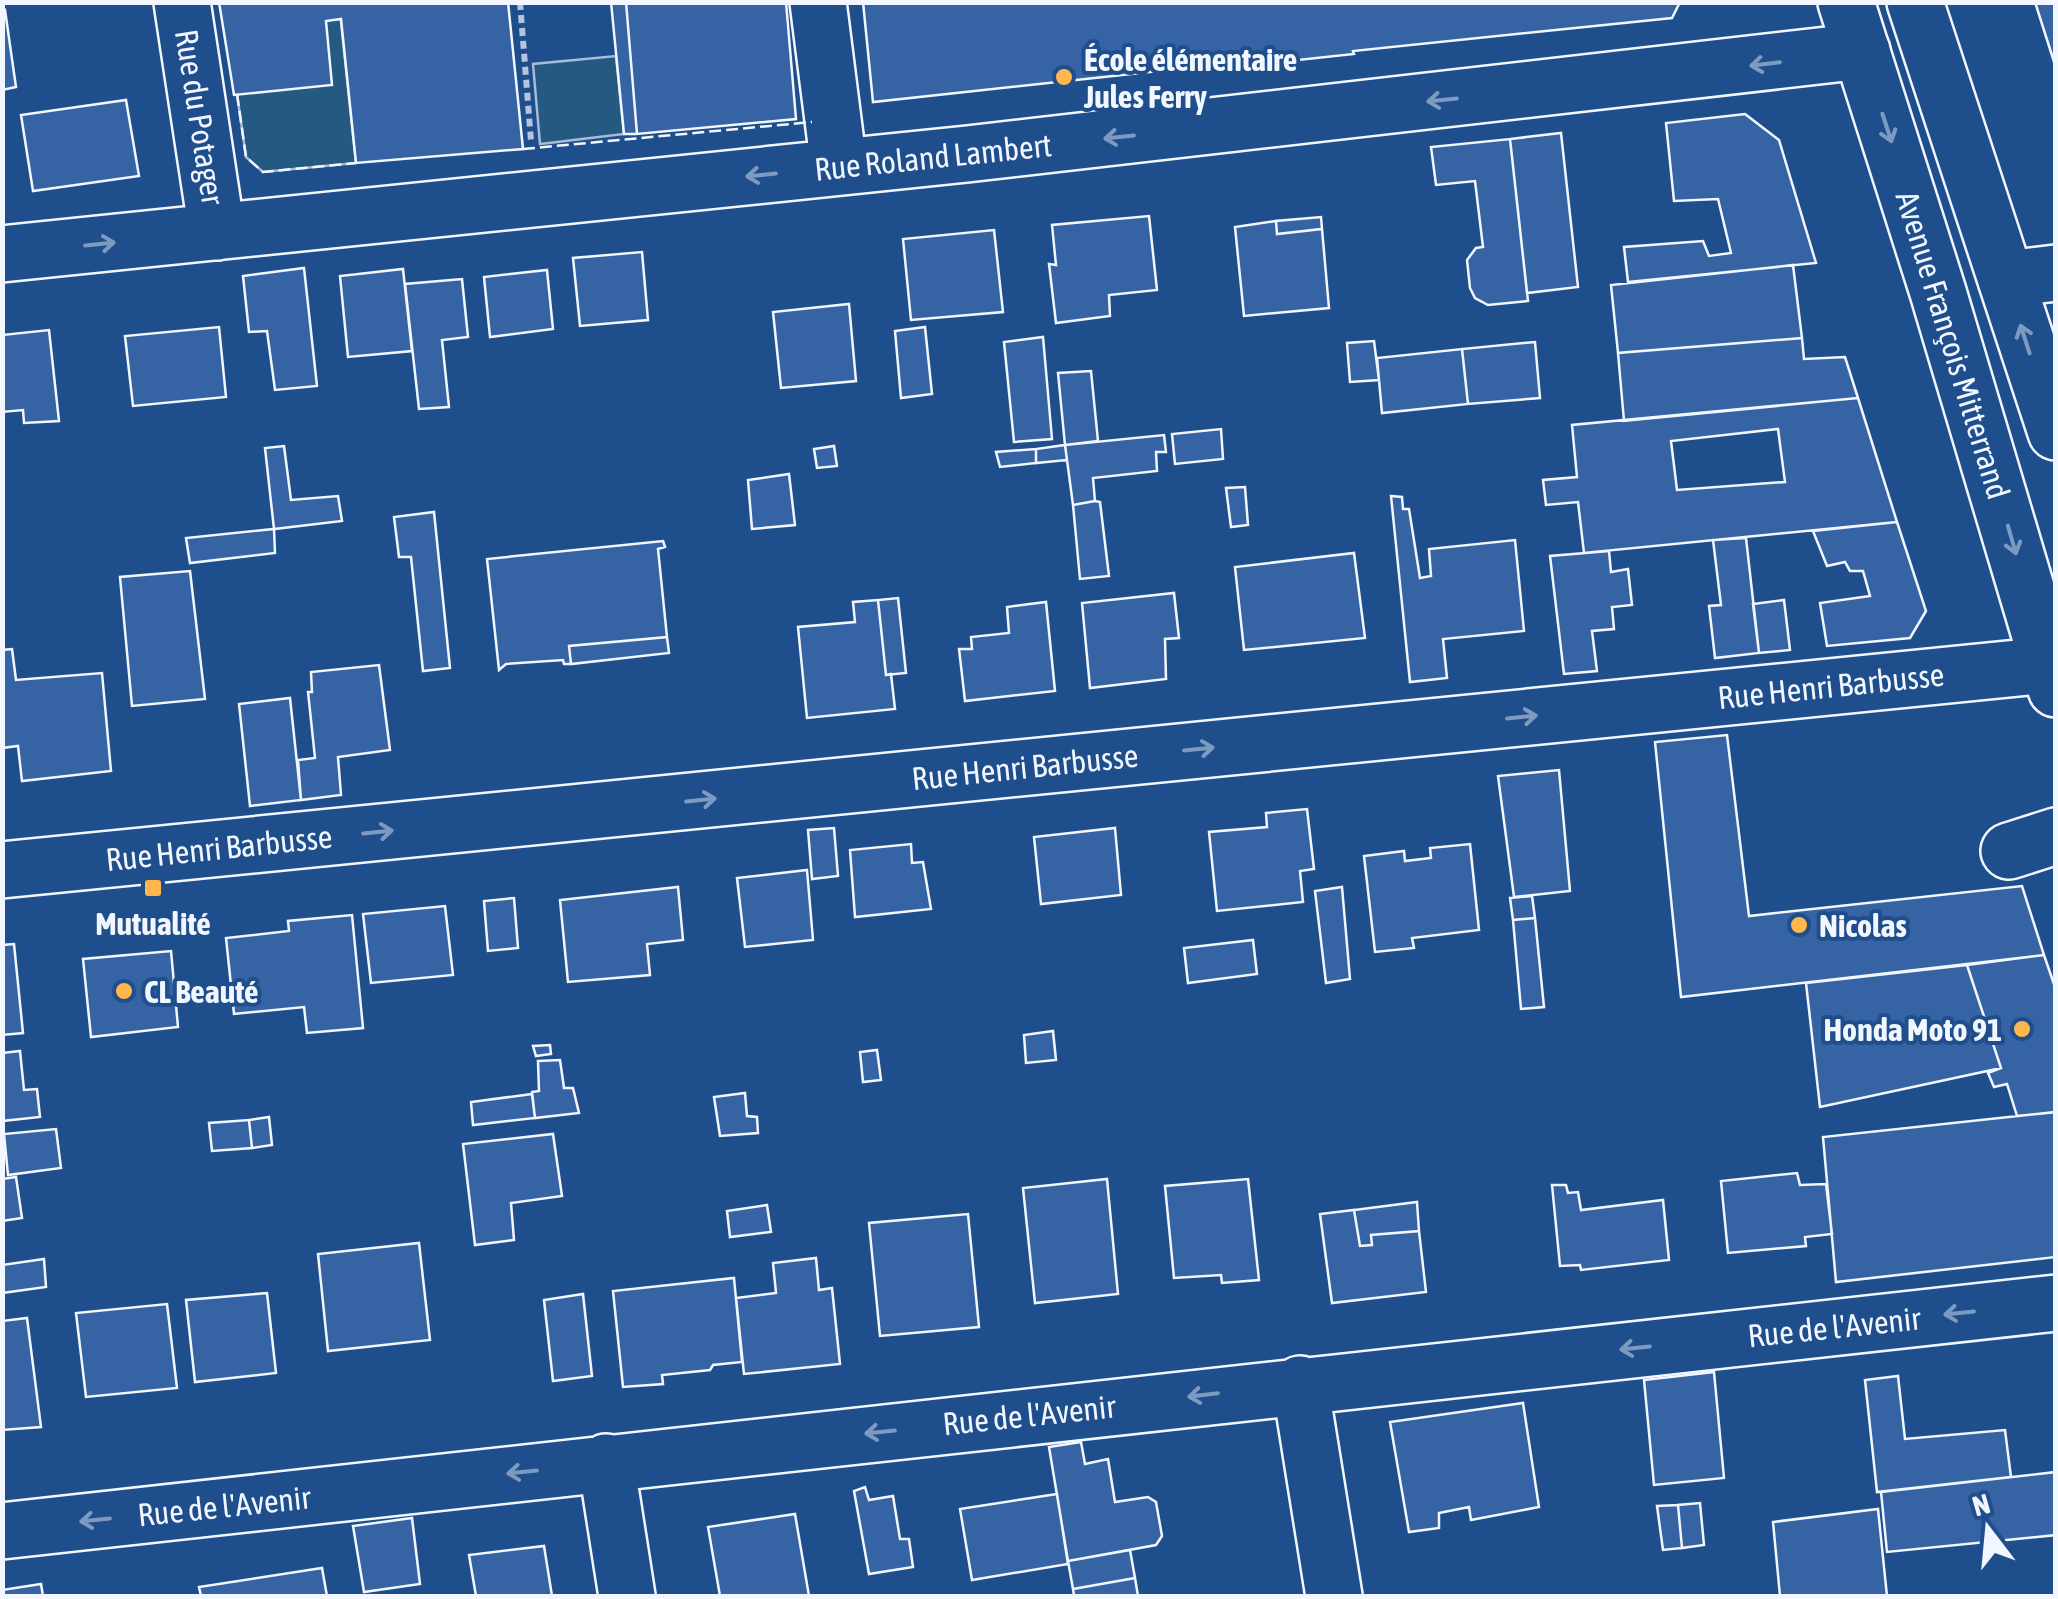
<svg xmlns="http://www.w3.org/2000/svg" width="2058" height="1599" font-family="'Asap Condensed',sans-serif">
  <rect width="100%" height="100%" fill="#1f4e8c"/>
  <!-- green -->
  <path fill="#245a82" stroke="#a8bbd7" stroke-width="2.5" d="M339,3L356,163L263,172L246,157L237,94Z
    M616,56L624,134L540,144L533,64Z"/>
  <!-- building -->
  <path fill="#3563a3" stroke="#f2f6ff" stroke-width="2.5" fill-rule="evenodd" d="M219,2H508L523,149L356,163L341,19L326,21L332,85L234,95Z
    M611,2H626L637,134H624Z
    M626,2H786L796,119L637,134Z
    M863,2H1680L1672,18L1353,51L1354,54L1234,67L1233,63L873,102Z
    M2035,2H2056V68Z
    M5,10L16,87L2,90V11Z
    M126,100L139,176L33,191L21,115Z
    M1745,114L1779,140L1816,263L1628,282L1624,247L1703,241L1709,256L1731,253L1718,199L1674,201L1666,123Z
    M1561,133L1578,287L1527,293L1510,139Z
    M1510,139L1528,301L1488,305L1475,298L1470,288L1467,260L1476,248L1483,247L1475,181L1436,185L1431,147Z
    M1149,216L1157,290L1109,295L1110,316L1056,323L1049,264L1056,265L1052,225Z
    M1321,217L1322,229L1277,234L1276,221Z
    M1276,221L1277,234L1322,229L1329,308L1244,316L1235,227Z
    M994,230L1003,312L911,320L903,239Z
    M642,252L648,320L580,326L573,258Z
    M1793,265L1802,338L1618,353L1611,285Z
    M304,268L317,386L275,390L267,331L249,332L243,276Z
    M403,269L412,351L348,357L340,276Z
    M547,270L553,329L490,337L484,277Z
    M462,279L468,337L442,340L449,407L419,409L405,284Z
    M849,304L856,381L781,388L773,312Z
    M219,327L226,397L133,406L125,336Z
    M925,327L932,394L901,398L895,331Z
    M49,330L59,421L24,423L23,410L2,412V335Z
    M1043,337L1052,439L1014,442L1004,342Z
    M1802,338L1804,359L1845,357L1858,398L1624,421L1618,353Z
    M1374,341L1379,380L1350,382L1347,343Z
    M1535,342L1540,398L1468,404L1462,349Z
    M1462,349L1468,404L1382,413L1377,358Z
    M1091,371L1098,441L1065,445L1058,373Z
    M1858,398L1897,522L1584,553L1578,502L1546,505L1543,480L1577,477L1572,425ZM1778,429L1785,482L1677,490L1671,441Z
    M1221,429L1223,459L1175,464L1172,434Z
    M1164,435L1166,452H1156L1157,471L1093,478L1095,501L1073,505L1065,445Z
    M1065,445L1067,460L1036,463V449Z
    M284,446L291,500L338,496L342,521L274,529L265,448Z
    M834,446L837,466L817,468L814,449Z
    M1036,449V463L1000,467L996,452Z
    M789,474L795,525L752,529L748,480Z
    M1245,487L1248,525L1231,527L1226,488Z
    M1391,496L1402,497L1403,509H1409L1420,578L1431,576L1429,549L1515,540L1524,631L1443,639L1447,678L1410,682Z
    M1095,501L1100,502L1109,576L1080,579L1073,505Z
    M434,512L450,668L423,671L411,557H399L394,517Z
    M1897,522L1926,611L1910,638L1827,646L1820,603L1870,596L1863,571H1850L1845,562L1827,566L1813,531Z
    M274,529L275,553L190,563L186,538Z
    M1746,538L1759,653L1715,658L1709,606L1721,605L1713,540Z
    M663,541L665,547L658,549L667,637L569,646L571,664H564L563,660L506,664L499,670L487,559Z
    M1609,551L1611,572L1628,569L1632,605L1612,607L1614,629L1592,631L1597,671L1564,674L1550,556Z
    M1354,553L1365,638L1244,650L1235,567Z
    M190,571L205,699L132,706L120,577Z
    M1174,593L1179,638L1165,639L1166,679L1090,688L1082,603Z
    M898,598L906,673L886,675L878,600Z
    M878,600L886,675L891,674L895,709L807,718L798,627L855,622L853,602Z
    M1784,600L1790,650L1759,653L1753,604Z
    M1046,602L1055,691L965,701L959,649H972L971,637L1009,633L1007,607Z
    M667,637L669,653L571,664L569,646Z
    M12,649L16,680L102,673L111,771L22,781L18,746L2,748V650Z
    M379,665L390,750L338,757L341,795L301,800L298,760L315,758L308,692H312L311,672Z
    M290,698L301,800L250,806L239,704Z
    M1727,735L1749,916L2022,886L2044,955L1681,997L1655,742Z
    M1559,770L1570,891L1514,897L1498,776Z
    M1307,809L1314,869L1300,871L1303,902L1217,911L1209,832L1267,827L1266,813Z
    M834,828L838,876L812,879L808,830Z
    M1115,828L1121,895L1041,904L1034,837Z
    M911,844L912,863L923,862L931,909L855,917L850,850Z
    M1470,844L1479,930L1412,938L1414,948L1375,952L1364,856L1404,851L1405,861L1431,858L1430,848Z
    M807,870L813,940L745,947L737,878Z
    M678,887L683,940L647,944L650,975L568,982L560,900Z
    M1342,887L1350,979L1326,983L1315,891Z
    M1532,896L1535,918L1513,920L1510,898Z
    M514,898L518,948L488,951L484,901Z
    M445,906L453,975L371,983L363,914Z
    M352,915L363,1028L307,1033L304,1007L234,1014L226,938L289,931L288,921Z
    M1535,918L1544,1007L1521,1009L1513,920Z
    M1253,940L1257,974L1188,983L1184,948Z
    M14,944L23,1033L2,1035V945Z
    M171,951L178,1027L91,1037L83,959Z
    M2044,955L2056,990V1112L2017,1116L2007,1084L1994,1087L1988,1073L2001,1068L1967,965Z
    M1967,965L2001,1068L1820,1107L1806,983Z
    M1053,1031L1056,1060L1026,1063L1024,1035Z
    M550,1045L551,1054L536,1056L533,1046Z
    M877,1050L881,1080L863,1082L860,1052Z
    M20,1051L24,1090L37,1089L40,1117L2,1121V1053Z
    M560,1060L564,1088H573L579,1113L535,1118L532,1092L539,1091L538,1061Z
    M745,1093L747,1116L757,1117L758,1133L720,1136L714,1097Z
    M532,1094L535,1118L473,1125L471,1102Z
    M2056,1112V1257L1836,1282L1823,1137Z
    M269,1117L272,1145L252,1148L249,1120Z
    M249,1120L252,1148L212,1151L209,1123Z
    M56,1129L61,1168L8,1175L4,1134Z
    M553,1134L562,1196L511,1203L514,1240L475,1245L463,1144Z
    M1797,1173L1800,1185L1826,1184L1832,1234L1805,1237L1806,1246L1728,1253L1721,1181Z
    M16,1177L22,1218L2,1221V1179Z
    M1107,1179L1118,1294L1035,1303L1023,1188Z
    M1248,1179L1259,1280L1222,1283L1221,1275L1174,1278L1165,1186Z
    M1552,1185H1566L1568,1193L1578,1192L1581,1210L1663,1200L1669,1260L1581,1270L1580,1265L1560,1266Z
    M1417,1202L1419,1231L1371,1235L1372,1245L1360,1246L1354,1210Z
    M767,1205L771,1232L730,1237L727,1211Z
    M1354,1210L1360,1246L1372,1245L1371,1235L1419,1231L1426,1292L1332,1303L1320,1214Z
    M968,1214L979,1327L880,1336L869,1223Z
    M419,1243L430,1340L328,1351L318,1254Z
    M816,1258L819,1290L832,1288L840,1364L744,1374L736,1298L776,1293L773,1263Z
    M44,1259L46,1287L2,1293V1265Z
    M734,1278L742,1362L713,1365L710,1370L662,1375L663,1384L623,1387L613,1291Z
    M267,1293L276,1373L195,1382L186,1300Z
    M583,1294L592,1376L553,1381L544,1300Z
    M167,1304L177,1388L86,1397L76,1313Z
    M27,1318L41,1427L2,1430V1321Z
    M1714,1372L1724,1478L1654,1485L1644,1380Z
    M1898,1376L1905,1439L2005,1430L2011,1477L1877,1492L1865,1380Z
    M1523,1403L1539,1507L1471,1520L1469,1507L1439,1513V1528L1409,1532L1390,1422Z
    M1081,1442L1085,1464L1108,1459L1115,1502L1148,1497L1156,1502L1162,1536L1156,1545L1068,1561L1049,1447Z
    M2056,1472V1535L1887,1552L1881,1492Z
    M865,1487L869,1500L893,1496L900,1539H909L913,1567L869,1574L854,1491Z
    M1057,1494L1068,1564L972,1580L960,1509Z
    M1700,1503L1704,1545L1682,1548L1678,1505Z
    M1678,1505L1682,1548L1663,1550L1657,1506Z
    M1878,1509L1887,1596H1780L1773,1522Z
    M795,1514L809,1596H720L708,1527Z
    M412,1518L420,1584L364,1592L353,1526Z
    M544,1546L552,1596H476L469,1555Z
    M1130,1550L1135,1578L1073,1589L1068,1561Z
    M322,1568L327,1596H201L199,1587Z
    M1135,1578L1138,1596H1074L1073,1589Z
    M41,1584L43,1596H2V1590Z"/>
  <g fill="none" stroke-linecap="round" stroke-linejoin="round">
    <!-- minor casing -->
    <g stroke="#f2f6ff" stroke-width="60">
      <path id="minor" d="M182,2L217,232
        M818,2L839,167
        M2,254L967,154L1862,51
        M2006,279L2056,273
        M2009,851L2056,836
        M2,870L2048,665
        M1300,1384L1334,1596
        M606,1462L627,1596
        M2,1531L2056,1303"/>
    </g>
    <!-- major casing -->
    <g stroke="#f2f6ff" stroke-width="60">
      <path id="major" d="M1846,2L1938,292L2056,689
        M1915,2L2056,432"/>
    </g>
    <!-- path -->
    <path stroke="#b3c4dc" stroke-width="6" stroke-dasharray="8 5" stroke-linecap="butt" d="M520,2L531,141"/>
    <!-- minor -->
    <use href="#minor" stroke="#1f4e8c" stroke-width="55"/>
    <!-- major -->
    <use href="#major" stroke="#1f4e8c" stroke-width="55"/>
    <!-- fence -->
    <path stroke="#f2f6ff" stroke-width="2.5" stroke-dasharray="12 5" stroke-linecap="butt" d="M237,94L246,157L263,172L356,163
      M523,149L812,122"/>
  </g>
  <!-- one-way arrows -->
  <defs><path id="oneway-shaft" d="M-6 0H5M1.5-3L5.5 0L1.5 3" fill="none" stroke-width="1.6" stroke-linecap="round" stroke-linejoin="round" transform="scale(2.5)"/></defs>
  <g stroke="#7e9ac0">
    <use href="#oneway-shaft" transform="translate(1765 64) rotate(173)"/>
    <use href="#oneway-shaft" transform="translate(1442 100) rotate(174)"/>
    <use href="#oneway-shaft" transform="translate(1887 128) rotate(72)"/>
    <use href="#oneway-shaft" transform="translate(1119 137) rotate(174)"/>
    <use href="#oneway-shaft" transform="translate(761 175) rotate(174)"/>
    <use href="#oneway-shaft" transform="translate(100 244) rotate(-6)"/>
    <use href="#oneway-shaft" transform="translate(2025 339) rotate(-108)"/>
    <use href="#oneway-shaft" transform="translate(2012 540) rotate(74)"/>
    <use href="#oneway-shaft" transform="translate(1522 717) rotate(-6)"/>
    <use href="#oneway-shaft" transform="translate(1199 749) rotate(-6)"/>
    <use href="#oneway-shaft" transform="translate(701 800) rotate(-6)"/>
    <use href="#oneway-shaft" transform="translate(378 832) rotate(-6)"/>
    <use href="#oneway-shaft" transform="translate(1959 1313) rotate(174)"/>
    <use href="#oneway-shaft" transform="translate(1635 1348) rotate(174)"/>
    <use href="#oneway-shaft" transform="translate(1203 1395) rotate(173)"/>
    <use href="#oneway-shaft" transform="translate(880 1432) rotate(174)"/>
    <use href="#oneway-shaft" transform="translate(522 1472) rotate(174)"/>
    <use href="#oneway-shaft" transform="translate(95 1520) rotate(174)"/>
  </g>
  <!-- markers -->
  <g fill="#ffb74d" stroke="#1f4e8c" stroke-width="4">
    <circle cx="1064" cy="77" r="10"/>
    <rect x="143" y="878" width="20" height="20" rx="5"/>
    <circle cx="1799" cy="925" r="10"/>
    <circle cx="124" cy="991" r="10"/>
    <circle cx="2022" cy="1029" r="10"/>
  </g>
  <g text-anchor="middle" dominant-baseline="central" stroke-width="8" stroke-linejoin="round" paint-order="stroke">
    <!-- poi labels -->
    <g font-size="32" font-weight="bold" fill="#f2f6ff" stroke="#1f4e8c" text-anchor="start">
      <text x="1084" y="59">École élémentaire<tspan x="1084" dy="37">Jules Ferry</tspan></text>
      <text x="153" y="923" text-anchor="middle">Mutualité</text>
      <text x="1819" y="925">Nicolas</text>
      <text x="144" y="991">CL Beauté</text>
      <text x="2002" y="1029" text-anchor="end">Honda Moto 91</text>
    </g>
    <!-- street labels -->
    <g font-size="32" fill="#f2f6ff" stroke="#1f4e8c">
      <text transform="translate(200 117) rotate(81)">Rue du Potager</text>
      <text transform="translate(933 157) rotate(-6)">Rue Roland Lambert</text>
      <text transform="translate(1953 345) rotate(73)">Avenue François Mitterrand</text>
      <text transform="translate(1831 686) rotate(-6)">Rue Henri Barbusse</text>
      <text transform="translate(1025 767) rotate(-6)">Rue Henri Barbusse</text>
      <text transform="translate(219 848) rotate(-6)">Rue Henri Barbusse</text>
      <text transform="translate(1834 1327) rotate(-6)">Rue de l'Avenir</text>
      <text transform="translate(1029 1415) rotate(-6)">Rue de l'Avenir</text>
      <text transform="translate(224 1506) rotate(-6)">Rue de l'Avenir</text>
    </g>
  </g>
  <!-- border -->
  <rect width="2058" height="1599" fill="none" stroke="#f2f6ff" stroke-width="10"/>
  <!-- north arrow -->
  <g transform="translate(1988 1529) rotate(344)" stroke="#1f4e8c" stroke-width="8" paint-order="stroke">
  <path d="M0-8L18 38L0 25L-18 38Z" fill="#f2f6ff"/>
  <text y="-15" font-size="28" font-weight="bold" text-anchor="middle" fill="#f2f6ff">N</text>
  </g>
</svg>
